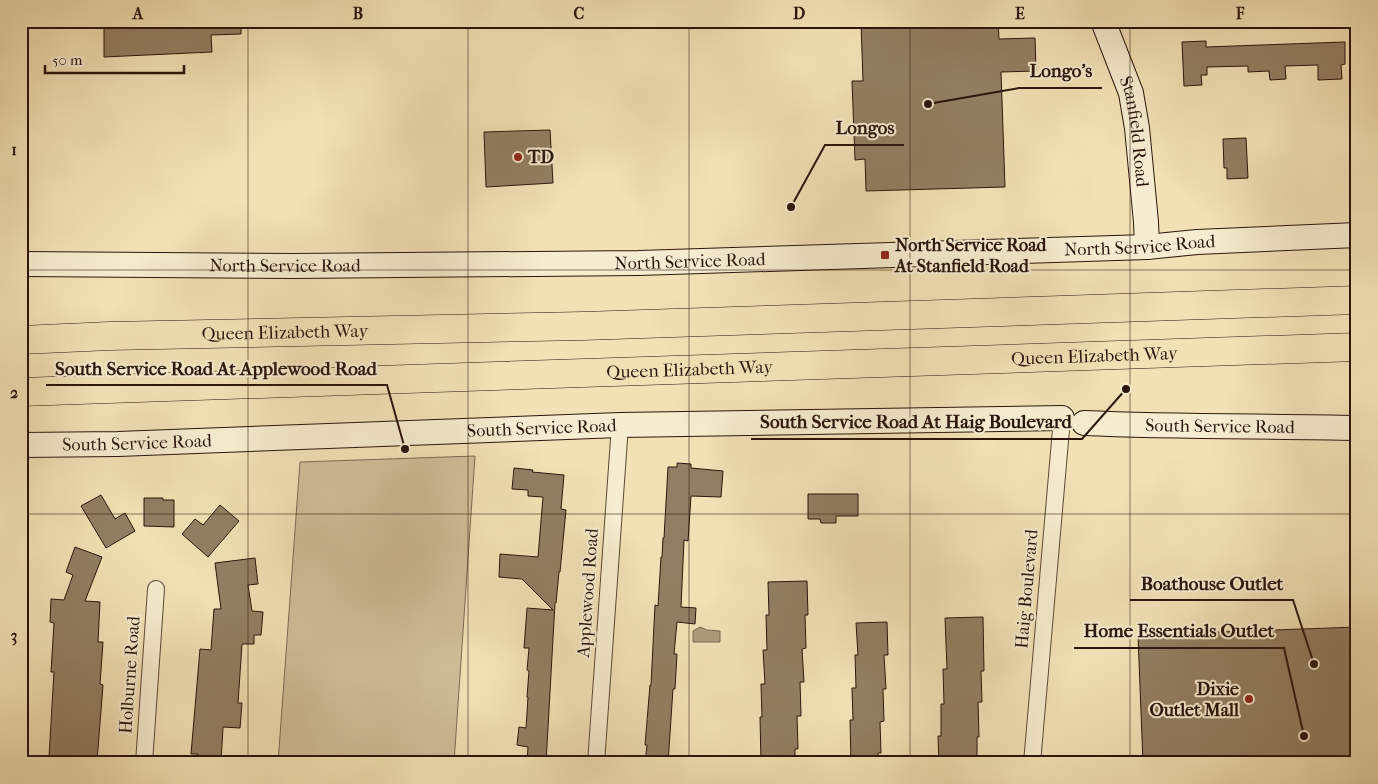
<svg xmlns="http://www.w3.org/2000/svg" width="1378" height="784" font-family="'IM FELL French Canon',serif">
  <rect width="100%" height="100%" fill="#f1e1b5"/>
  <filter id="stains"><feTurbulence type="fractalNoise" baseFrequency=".004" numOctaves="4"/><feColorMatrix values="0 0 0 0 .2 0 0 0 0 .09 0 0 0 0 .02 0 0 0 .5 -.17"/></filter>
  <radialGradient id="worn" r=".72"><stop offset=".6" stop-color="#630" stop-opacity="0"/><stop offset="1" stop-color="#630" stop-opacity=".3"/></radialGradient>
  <!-- green -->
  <path fill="#cfbe98" stroke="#7d6a52" d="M475,456L454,763H278L300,462Z"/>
  <!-- water -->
  <path fill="#ae9c7b" stroke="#7a664e" d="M700,627L707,630L720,631V642H693V631Z"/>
  <!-- building -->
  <path fill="#927f63" stroke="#2b150b" d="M104,21H241V34L211,35L212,52L104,57Z
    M998,21L999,39L1035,38L1036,71L1001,72L1005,187L866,191L865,159L855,160L852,81H863L861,22Z
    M1206,41V47L1345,42V64L1341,65L1342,79L1318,80V65L1285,66L1286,79L1270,80L1269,71L1248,72V66L1207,67V75H1201L1202,85L1184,86L1182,42Z
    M550,130L553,183L486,187L484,132Z
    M1246,138L1248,178L1227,179V168H1224L1223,139Z
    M677,463L691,464V468L723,471L721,497L691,496L688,541L684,540L681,607L696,608L695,624L677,622L674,654H677L675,689H673L668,763H645L647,745H645L650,685H651L655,605L658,606L661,557H662L663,538H664L668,467H677Z
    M514,468L533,470L532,472L564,475L561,509L566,510L560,572H559L556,603H555L546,763H527L528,747L517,745L519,727L526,728L528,697H527L529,671L527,670L529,648H524L527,608L553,610L522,579L499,577L500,554L538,557L543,497L528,496V490L512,489Z
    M808,494H858V516H836V523H821L820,519H808Z
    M101,495L115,519L125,513L135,531L106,548L81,506Z
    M144,498H163V500H174V527L144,526Z
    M220,505L239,521L208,557L182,534L195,519L203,525Z
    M75,547L102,557L85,601L100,602L98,642H103L100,684L103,685L97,761L49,757L54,672H51L54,623L50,622L51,599L64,600L73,575L66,572Z
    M255,558L258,584L248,585L252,611L263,612L261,635H254V644H242L238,703H242L240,728L223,727L221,763H197L198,754H191L200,649L211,650L214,609H221L215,563Z
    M807,581L808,615H805L806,648L802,649L804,682H800L801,716H797L798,749H795V763H761L760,717H762L761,684H765L763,650H767L766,615H769L768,582Z
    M983,617L984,671H981L982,702H978L979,737H977V763H939L938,736H941V704H944L943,669H947L945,618Z
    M887,622L888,655H884L886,689H883L884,721L880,722L881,753H878V763H851L850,720H853L852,688H856L855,655H858L856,623Z
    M1357,627V763H1143L1138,635Z"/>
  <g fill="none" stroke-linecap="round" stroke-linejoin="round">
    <!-- street casing -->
    <g stroke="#5c4836" stroke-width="18">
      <path id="street" d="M144,763L156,589
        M596,763L620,425
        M1032,763L1062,418"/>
    </g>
    <!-- secondary casing -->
    <g stroke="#2b150b" stroke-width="26">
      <g id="secondary">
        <path id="s1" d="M1103,21L1131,93L1137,128L1146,222L1147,247"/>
        <path id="s2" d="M21,264L294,266L639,263L1147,247L1197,242L1357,235"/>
        <path id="s3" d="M1084,423C1175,427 1266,426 1357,428"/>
        <path id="s4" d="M21,445L118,444L620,425L1062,418"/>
      </g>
    </g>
    <!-- highway casing -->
    <g stroke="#2b150b" stroke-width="29">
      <g id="highway">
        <path id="s5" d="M21,340L110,336L583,326L1357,300"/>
        <path id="s6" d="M21,392L1357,347"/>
      </g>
    </g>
    <!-- street -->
    <use href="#street" stroke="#f6eccf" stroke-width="16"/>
    <!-- secondary -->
    <use href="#secondary" stroke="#f6eccf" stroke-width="24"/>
    <!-- highway -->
    <use href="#highway" stroke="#f1e1b5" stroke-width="28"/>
  </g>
  <!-- grid -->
  <path fill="none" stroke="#2b150b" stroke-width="1" stroke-opacity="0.55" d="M248,21V763M468,21V763M689,21V763M910,21V763M1130,21V763M21,270H1357M21,514H1357"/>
  <!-- markers -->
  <g fill="#8f2418" stroke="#f6eccf" stroke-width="2">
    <circle cx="518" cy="157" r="5"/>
    <rect x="880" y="250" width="10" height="10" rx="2.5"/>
    <circle cx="1249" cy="699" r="5"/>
  </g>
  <g text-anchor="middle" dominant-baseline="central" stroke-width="4" stroke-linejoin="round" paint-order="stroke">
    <!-- street labels -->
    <g font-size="18" fill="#2b150b" stroke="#f6eccf">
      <text stroke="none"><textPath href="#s1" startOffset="116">Stanfield Road</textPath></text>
      <text stroke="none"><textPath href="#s2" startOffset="1119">North Service Road</textPath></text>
      <text stroke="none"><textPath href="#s2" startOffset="669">North Service Road</textPath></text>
      <text stroke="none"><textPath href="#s2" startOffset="264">North Service Road</textPath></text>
      <text stroke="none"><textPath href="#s5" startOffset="264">Queen Elizabeth Way</textPath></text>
      <text stroke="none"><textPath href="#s6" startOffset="1074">Queen Elizabeth Way</textPath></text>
      <text stroke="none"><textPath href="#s6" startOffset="669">Queen Elizabeth Way</textPath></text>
      <text stroke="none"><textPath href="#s3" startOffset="136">South Service Road</textPath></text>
      <text stroke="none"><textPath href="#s4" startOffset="521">South Service Road</textPath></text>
      <text stroke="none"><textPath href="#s4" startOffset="116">South Service Road</textPath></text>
      <text transform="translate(1027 589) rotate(-85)">Haig Boulevard</text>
      <text transform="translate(588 593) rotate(-86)">Applewood Road</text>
      <text transform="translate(130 675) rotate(-86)">Holburne Road</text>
    </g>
    <!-- poi labels -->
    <g font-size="18" font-weight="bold" fill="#2b150b" stroke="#f6eccf" text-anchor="start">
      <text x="528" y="157">TD</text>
      <text x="895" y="245">North Service Road<tspan x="895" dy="21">At Stanfield Road</tspan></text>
      <text x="1239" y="689" text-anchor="end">Dixie<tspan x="1239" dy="21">Outlet Mall</tspan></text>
    </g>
  </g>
  <!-- callouts -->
  <path fill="none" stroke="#2b150b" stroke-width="2" d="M928 104L1019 88H1102M791 207L825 145H904M405 449L387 385H46M1126 389L1082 439H751M1314 664L1293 600H1130M1304 736L1284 648H1074"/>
  <g fill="#2b150b" stroke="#f6eccf" stroke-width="2">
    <circle cx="928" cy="104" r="5"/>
    <circle cx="791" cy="207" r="5"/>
    <circle cx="405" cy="449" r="5"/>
    <circle cx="1126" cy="389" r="5"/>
    <circle cx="1314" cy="664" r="5"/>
    <circle cx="1304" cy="736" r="5"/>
  </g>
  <g font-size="19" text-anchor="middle" font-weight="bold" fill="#2b150b" stroke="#f6eccf" stroke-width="4" stroke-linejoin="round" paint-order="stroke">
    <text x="1061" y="77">Longo's</text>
    <text x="865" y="134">Longos</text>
    <text x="216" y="375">South Service Road At Applewood Road</text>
    <text x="916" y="428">South Service Road At Haig Boulevard</text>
    <text x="1212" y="590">Boathouse Outlet</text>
    <text x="1179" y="637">Home Essentials Outlet</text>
  </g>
  <!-- margin -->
  <rect width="1378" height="784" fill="none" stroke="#f1e1b5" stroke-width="55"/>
  <!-- scale -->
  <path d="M45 65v8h139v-8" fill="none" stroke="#2b150b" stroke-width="2.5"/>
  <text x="52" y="65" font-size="15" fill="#2b150b" stroke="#f6eccf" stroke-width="4" paint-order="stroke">50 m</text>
  <rect x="28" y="28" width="1322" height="728" fill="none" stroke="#2b150b" stroke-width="2"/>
  <g font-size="16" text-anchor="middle" font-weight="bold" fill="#2b150b">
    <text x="138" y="19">A</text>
    <text x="358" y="19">B</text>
    <text x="579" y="19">C</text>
    <text x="799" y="19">D</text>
    <text x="1020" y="19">E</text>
    <text x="1240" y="19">F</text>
    <text x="14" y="155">1</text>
    <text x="14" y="398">2</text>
    <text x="14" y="641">3</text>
  </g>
  <rect width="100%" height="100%" filter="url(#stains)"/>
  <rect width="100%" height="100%" fill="url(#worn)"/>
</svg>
